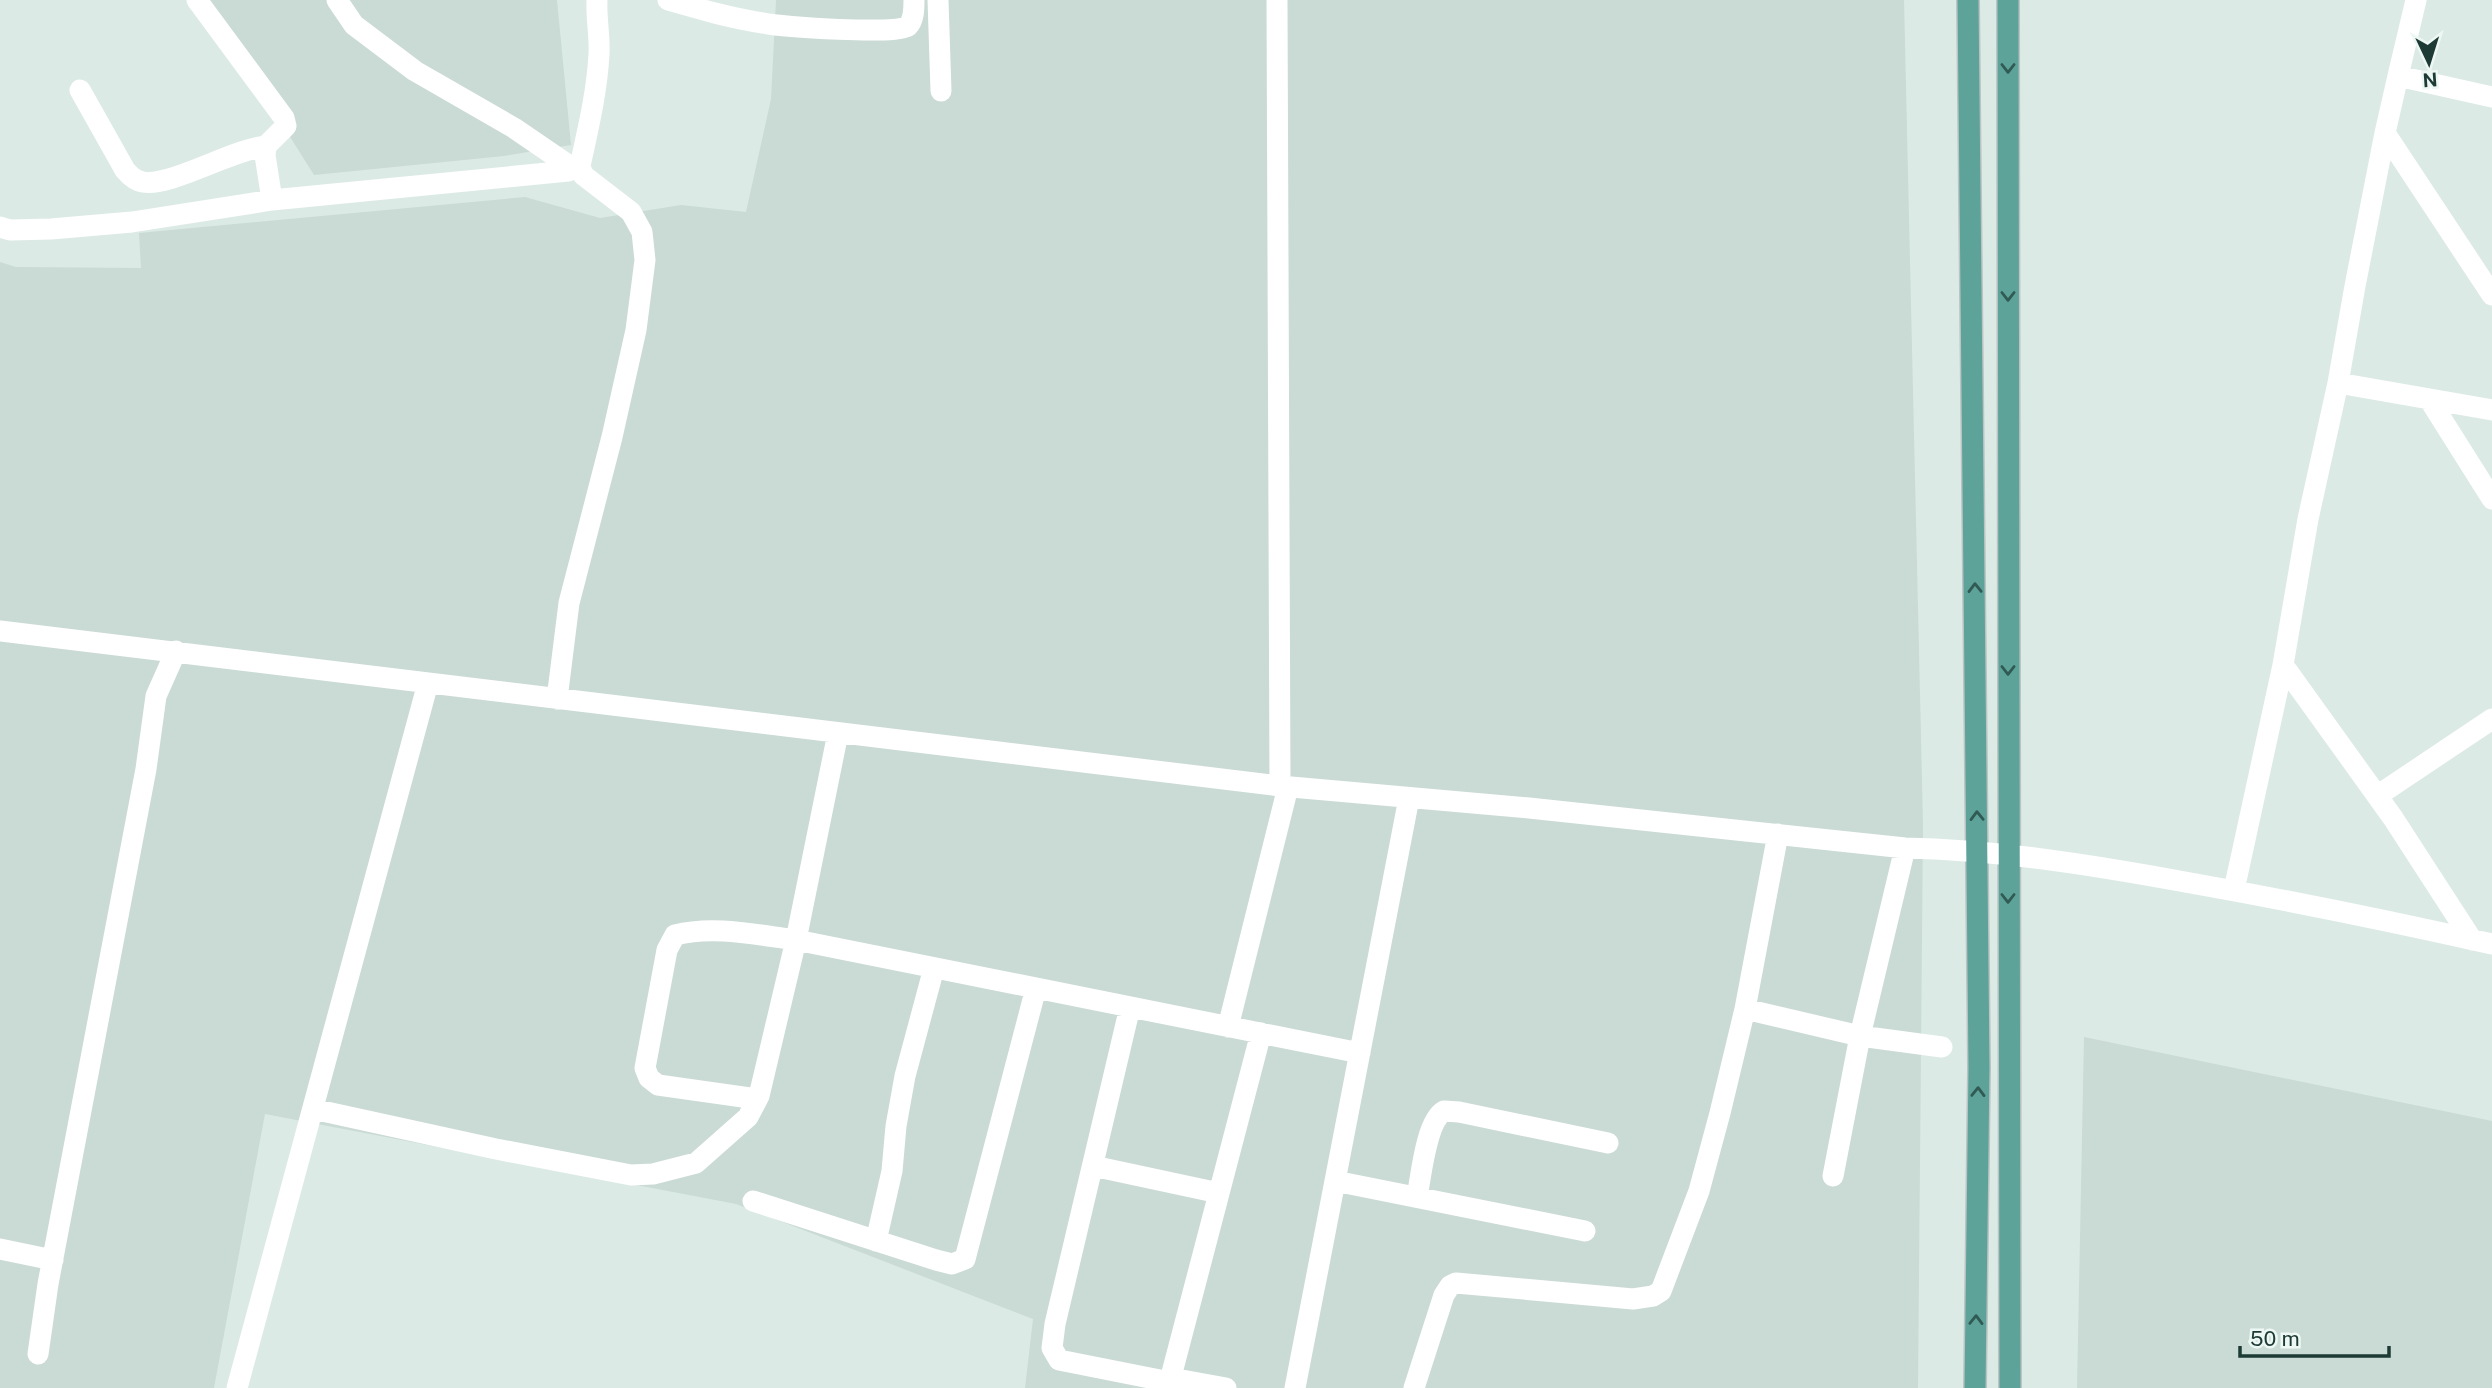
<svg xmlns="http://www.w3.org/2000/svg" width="2492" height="1388" font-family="'Public Sans',sans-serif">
  <rect width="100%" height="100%" fill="#dceae5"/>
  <!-- built -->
  <path fill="#cadad4" d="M204,0H557L571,145L504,156L314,175Z
    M776,0H1904L1923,825L1918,1388H1025L1033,1319L736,1204L265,1114L214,1388H0V262L16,267L141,268L139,233L525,197L600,218L681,205L746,212L771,99Z
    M2084,1037L2492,1121V1388H2077Z"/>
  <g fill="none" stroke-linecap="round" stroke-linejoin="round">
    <!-- major casing -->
    <g stroke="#bbc4c2" stroke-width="24">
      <path id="major" d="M1968,0L1979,1067L1975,1388
        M2008,0L2010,1388"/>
    </g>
    <!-- minor -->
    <path stroke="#fff" stroke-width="21" d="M197,0L284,118L286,126L266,146L265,155L272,200
      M337,0L354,25L415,71L514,128L574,169
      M668,0C699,9 730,18 763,23C781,27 899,35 908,26C914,20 914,8 914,0
      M938,0L941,91
      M1277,0L1280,786
      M2398,76L2416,0
      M80,90L125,170C130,176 135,181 143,182C171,187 233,149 266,146
      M2385,133L2492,295
      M0,227L10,230L51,229L132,222L272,200L568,171L580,166
      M2338,383L2492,410
      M2429,399L2492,499
      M0,631L1280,786L1529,808L1905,848C1999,850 2092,865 2185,882C2287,900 2390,921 2492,944
      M2283,665L2393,818L2472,940
      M557,699L569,603L612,437L636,330L645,260L642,232L631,212L583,175L580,166C588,129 597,92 599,54C600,36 596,18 597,0
      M2377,796L2492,719
      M2234,890L2283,665L2308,519L2338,383L2355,286L2385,133L2398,76L2492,97
      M1130,1007L1055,1324L1052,1348L1059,1360L1170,1382
      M1745,1009L1860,1036L1942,1047
      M1228,1027L1288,787
      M757,1099L658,1085L649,1078L645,1068L667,950L675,935C714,925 756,935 796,940L1360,1053
      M313,1109L496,1149L631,1175L653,1174L696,1163L748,1117L759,1096L796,940L838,733
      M1093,1166L1219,1193
      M1833,1176L1860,1036L1905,848
      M1335,1181L1585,1231
      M1417,1197C1421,1177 1426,1121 1444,1111L1459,1112L1608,1143
      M753,1201L936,1260L952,1264L965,1259L1036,988
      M876,1241L892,1171L896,1126L905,1076L934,968
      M0,1249L53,1260
      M38,1354L48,1284L146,769L156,696L176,651
      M1171,1378L1226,1388
      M237,1388L428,683
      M1168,1388L1261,1033
      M1295,1388L1409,798
      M1414,1388L1444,1295L1450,1286L1456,1283L1633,1299L1653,1296L1661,1291L1699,1191L1720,1113L1745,1009L1778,834"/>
    <!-- major -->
    <use href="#major" stroke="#5da399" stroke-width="21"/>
  </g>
  <!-- one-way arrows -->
  <defs><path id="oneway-chevron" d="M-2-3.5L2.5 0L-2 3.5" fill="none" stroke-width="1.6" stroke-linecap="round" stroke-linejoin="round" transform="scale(1.75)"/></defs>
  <g stroke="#305a53">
    <use href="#oneway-chevron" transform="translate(2008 68) rotate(90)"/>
    <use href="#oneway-chevron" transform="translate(2008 296) rotate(90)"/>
    <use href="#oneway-chevron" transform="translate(1975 588) rotate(-91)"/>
    <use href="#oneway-chevron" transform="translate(2008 670) rotate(90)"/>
    <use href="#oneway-chevron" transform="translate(1977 816) rotate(-91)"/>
    <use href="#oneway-chevron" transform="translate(2008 898) rotate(90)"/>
    <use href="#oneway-chevron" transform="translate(1978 1092) rotate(-89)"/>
    <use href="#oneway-chevron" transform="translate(1976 1320) rotate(-89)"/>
  </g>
  <!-- north arrow -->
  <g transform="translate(2429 63) rotate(176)" stroke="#edf7f3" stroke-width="5" paint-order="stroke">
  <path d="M0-5L12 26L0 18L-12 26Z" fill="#1d3a35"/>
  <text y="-10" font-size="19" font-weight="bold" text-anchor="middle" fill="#1d3a35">N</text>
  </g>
  <!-- scale -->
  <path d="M2240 1346v10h149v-10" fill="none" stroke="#1d3a35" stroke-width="3.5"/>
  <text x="2250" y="1346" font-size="21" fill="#1d3a35" stroke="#edf7f3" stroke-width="5" paint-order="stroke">50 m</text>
</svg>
